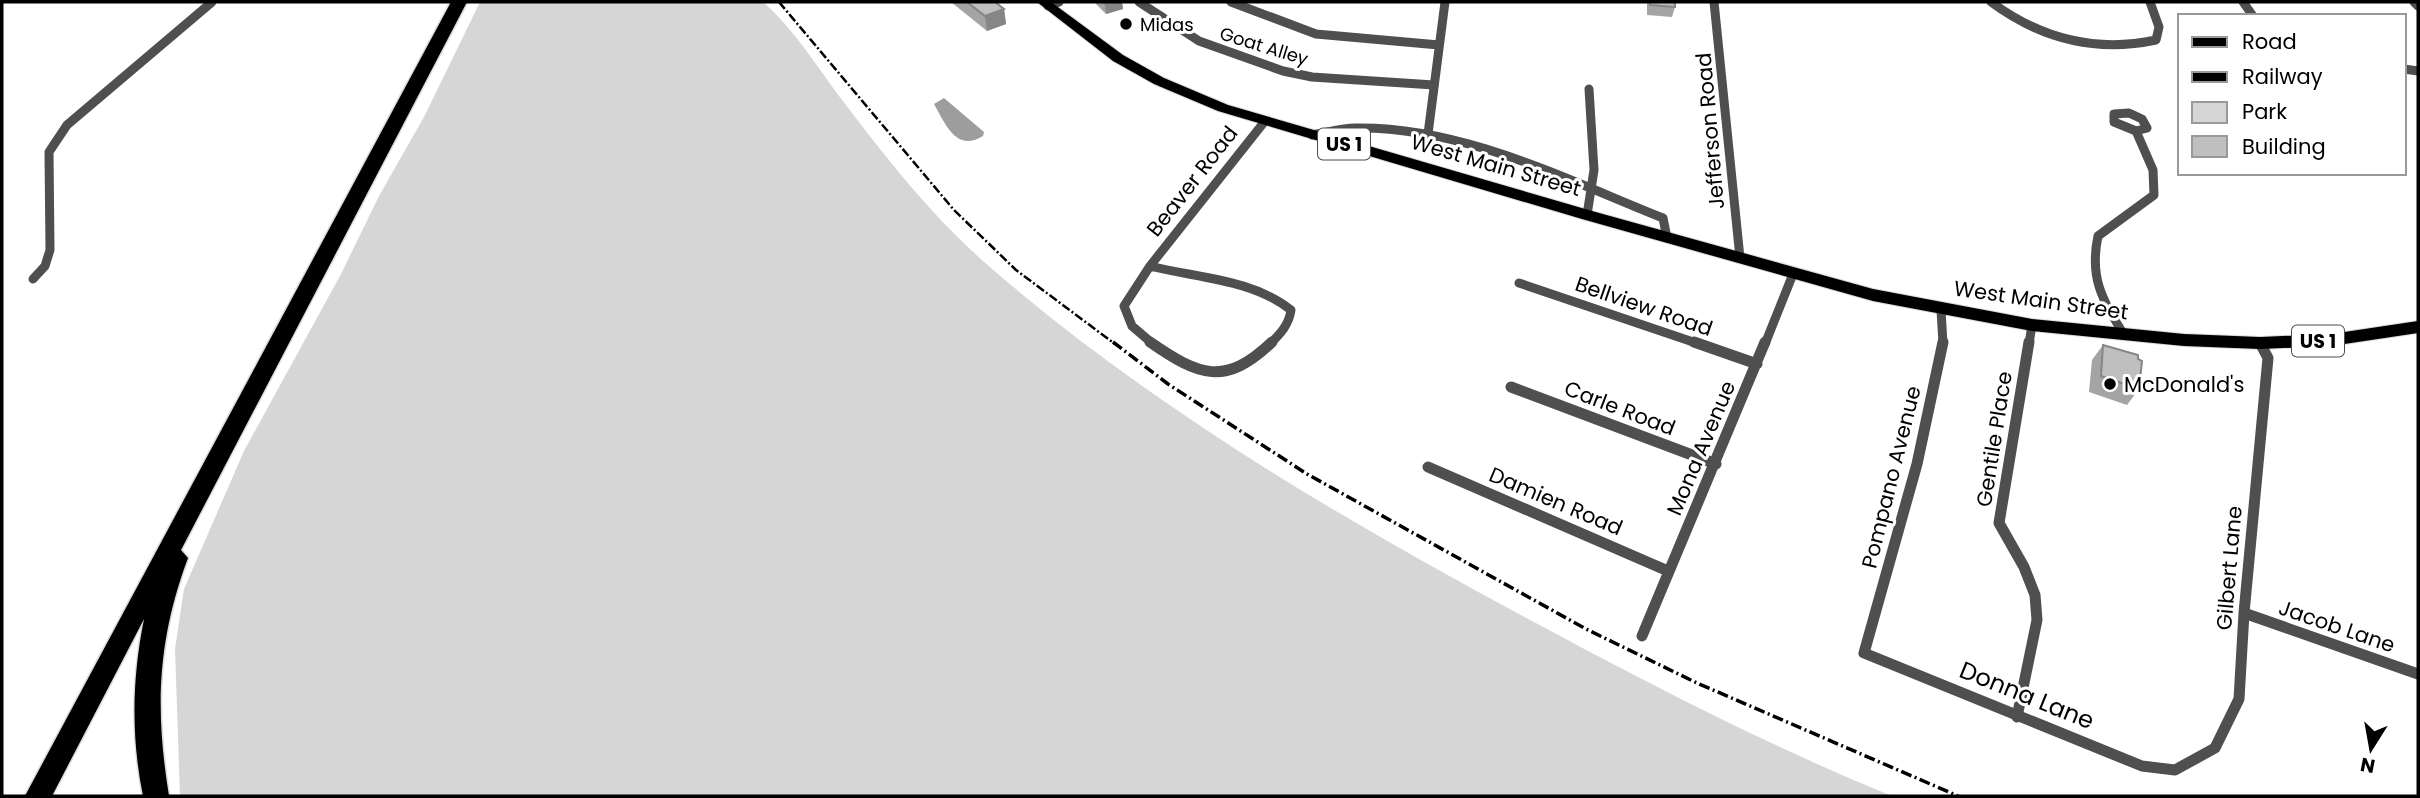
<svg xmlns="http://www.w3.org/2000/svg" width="2420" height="798" font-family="Poppins,sans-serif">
  <rect width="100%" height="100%" fill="#fff"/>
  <!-- green -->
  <path fill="#d6d6d6" d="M480,2H763C796,31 819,70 846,105C890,163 936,221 991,268C1151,406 1333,514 1519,614C1640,679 1764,744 1892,796H180L175,649L184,589L244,451L341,274L379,196L424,117Z"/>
  <!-- water -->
  <path fill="#9d9d9d" d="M944,98L984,132L983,136C956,153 945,123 934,104Z"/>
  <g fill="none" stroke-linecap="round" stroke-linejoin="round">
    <!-- primary casing -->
    <g stroke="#dbdbdb" stroke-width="2">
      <path id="primary" d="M1037,2H1051L1123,55L1164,78L1228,105L1592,211L1873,289L2032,319L2184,334L2260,337L2331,334L2418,321V333L2331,346L2260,349L2184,346L2032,331L1873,301L1582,219L1218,111L1154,84L1113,61Z"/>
    </g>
    <!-- highway casing -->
    <g stroke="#dbdbdb" stroke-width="3">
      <path id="highway" d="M451,2H467L181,550L188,558C157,641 155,710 169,796H143C131,737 132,679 144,619L52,796H25Z"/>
    </g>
    <!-- street-far1 -->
    <path stroke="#4f4f4f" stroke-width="9" d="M1139,2L1199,41L1283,71L1312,77L1434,85
      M1231,2L1316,34L1439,45
      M1714,2L1740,258
      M1991,2C2041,39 2095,53 2156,40L2159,27L2150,2
      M2243,2L2253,16
      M2414,2L2418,6
      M1048,6L1059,2
      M2404,69L2418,71
      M2129,113L2142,119L2147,128L2136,131L2114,122V114Z
      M1428,134L1445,2
      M1312,135C1326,133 1341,128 1355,128C1462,126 1565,179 1663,218L1667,238
      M1587,215L1594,170L1589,89
      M1150,266C1197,278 1252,279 1291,310C1289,325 1280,334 1270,344
      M1150,266L1124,306L1132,326L1153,344
      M1150,266L1265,121
      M33,279L45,266L50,250L49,152L67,125L212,2
      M1519,283L1699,344
      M1941,310L1943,344
      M2124,335C2103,300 2089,279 2098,236L2154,195L2153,170L2136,131
      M1765,344L1793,274
      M2029,344L2032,325"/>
    <!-- street -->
    <path stroke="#4f4f4f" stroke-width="11" d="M1150,342C1199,376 1225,387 1272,342
      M1694,342L1757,364
      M1943,342L1917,464L1864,653L2142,766L2175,770L2215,748L2239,699L2244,613L2268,358L2260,343
      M1511,387L1716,464
      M1428,467L1668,571
      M2244,613L2418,674
      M1642,636L1765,342
      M2017,717L2037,620L2035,595L2024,567L1999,523L2029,342"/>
    <!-- primary -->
    <use href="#primary" fill="#000" fill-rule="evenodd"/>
    <!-- highway -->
    <use href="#highway" fill="#000" fill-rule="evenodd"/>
    <!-- rail-far1 -->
    <path stroke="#000" stroke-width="2.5" stroke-dasharray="9 2.5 2 2.5" stroke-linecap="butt" d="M779,2L954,210L1016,270L1115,344"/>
    <!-- rail -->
    <path stroke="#000" stroke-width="3.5" stroke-dasharray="11 3.5 2 3.5" stroke-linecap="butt" d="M1113,342L1168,384L1307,474L1586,629L1697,683L1958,796"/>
  </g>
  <!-- wall -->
  <path fill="#a4a4a4" d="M951,2H995L1004,9L1006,24L987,31Z
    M1096,2H1122L1123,9L1106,14L1096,4Z
    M1647,2H1675V7L1672,17L1647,15Z
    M2103,345L2139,389L2127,405L2089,392L2092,360Z"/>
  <!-- shaded-wall -->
  <path fill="#868686" d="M1114,2H1122L1123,9L1106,14L1105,4Z
    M1004,9L1006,24L987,31L985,16Z"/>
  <!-- building -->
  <path fill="#bfbfbf" stroke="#868686" stroke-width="2" d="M967,2H995L1004,9L985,16Z
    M1102,2H1114L1105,4Z
    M1650,2H1675V7L1650,5Z
    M2103,345L2138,355V359L2142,361L2139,389L2101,376Z"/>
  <!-- markers -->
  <g fill="#000" stroke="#fff" stroke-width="2.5">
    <circle cx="1126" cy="24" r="7"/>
    <circle cx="2110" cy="384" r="7"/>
  </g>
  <g text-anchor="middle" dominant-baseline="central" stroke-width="6" stroke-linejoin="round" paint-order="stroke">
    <!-- far-poi labels -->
    <g font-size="18" fill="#000" stroke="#fff" text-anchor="start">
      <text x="1140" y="24">Midas</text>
    </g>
    <!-- far-street labels -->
    <g font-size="18" fill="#000" stroke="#fff">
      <text transform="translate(1264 46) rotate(17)">Goat Alley</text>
    </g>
    <!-- shield labels -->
    <g fill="#fff" stroke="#4c4c4c" stroke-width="2">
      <rect x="1318" y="128.5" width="52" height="31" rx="5"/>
      <rect x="2292" y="325.5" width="52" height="31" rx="5"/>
    </g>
    <g font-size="19" font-weight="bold" fill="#000">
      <text x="1344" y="144">US 1</text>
      <text x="2318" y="341">US 1</text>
    </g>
    <!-- street labels -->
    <g font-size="21" fill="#000" stroke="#fff">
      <text transform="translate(1710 131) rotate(-95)">Jefferson Road</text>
      <text transform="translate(1496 165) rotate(16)">West Main Street</text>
      <text transform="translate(1192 181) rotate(-52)">Beaver Road</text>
      <text transform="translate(2041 300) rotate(8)">West Main Street</text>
      <text transform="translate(1644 306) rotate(19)">Bellview Road</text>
      <text transform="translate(1620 408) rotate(21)">Carle Road</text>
      <text transform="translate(1994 439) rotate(-81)">Gentile Place</text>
      <text transform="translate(1701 448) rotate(-67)">Mona Avenue</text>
      <text transform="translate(1891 477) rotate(-76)">Pompano Avenue</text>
      <text transform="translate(1556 501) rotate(23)">Damien Road</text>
      <text transform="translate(2229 568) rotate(-85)">Gilbert Lane</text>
      <text transform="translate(2337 626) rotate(19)">Jacob Lane</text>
    </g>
    <!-- poi labels -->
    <g font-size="21" fill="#000" stroke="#fff" text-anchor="start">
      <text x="2124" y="384">McDonald's</text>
    </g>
    <!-- near-street labels -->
    <g font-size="24" fill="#000" stroke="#fff">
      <text transform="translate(2027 695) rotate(22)">Donna Lane</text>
    </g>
  </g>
  <!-- border -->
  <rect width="2420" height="798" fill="none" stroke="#000000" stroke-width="7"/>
  <!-- legend -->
  <rect x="2178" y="14" width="228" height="161" fill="#ffffff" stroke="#999999" stroke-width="2"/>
  <rect x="2192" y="37" width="35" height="10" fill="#000000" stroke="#999999" stroke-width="2"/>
  <text x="2242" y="49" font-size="21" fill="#000000">Road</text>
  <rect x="2192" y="72" width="35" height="10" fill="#000000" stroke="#999999" stroke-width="2"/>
  <text x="2242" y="84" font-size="21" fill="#000000">Railway</text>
  <rect x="2192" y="102" width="35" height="21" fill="#d6d6d6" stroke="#999999" stroke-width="2"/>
  <text x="2242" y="119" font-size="21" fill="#000000">Park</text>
  <rect x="2192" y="136" width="35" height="21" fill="#bfbfbf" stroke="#999999" stroke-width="2"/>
  <text x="2242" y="154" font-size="21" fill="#000000">Building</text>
  <!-- north arrow -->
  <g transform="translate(2371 749) rotate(191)" stroke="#ffffff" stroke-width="5" paint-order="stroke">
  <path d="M0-5L12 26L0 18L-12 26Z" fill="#000000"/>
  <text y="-10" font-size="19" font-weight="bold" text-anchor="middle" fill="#000000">N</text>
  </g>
</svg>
